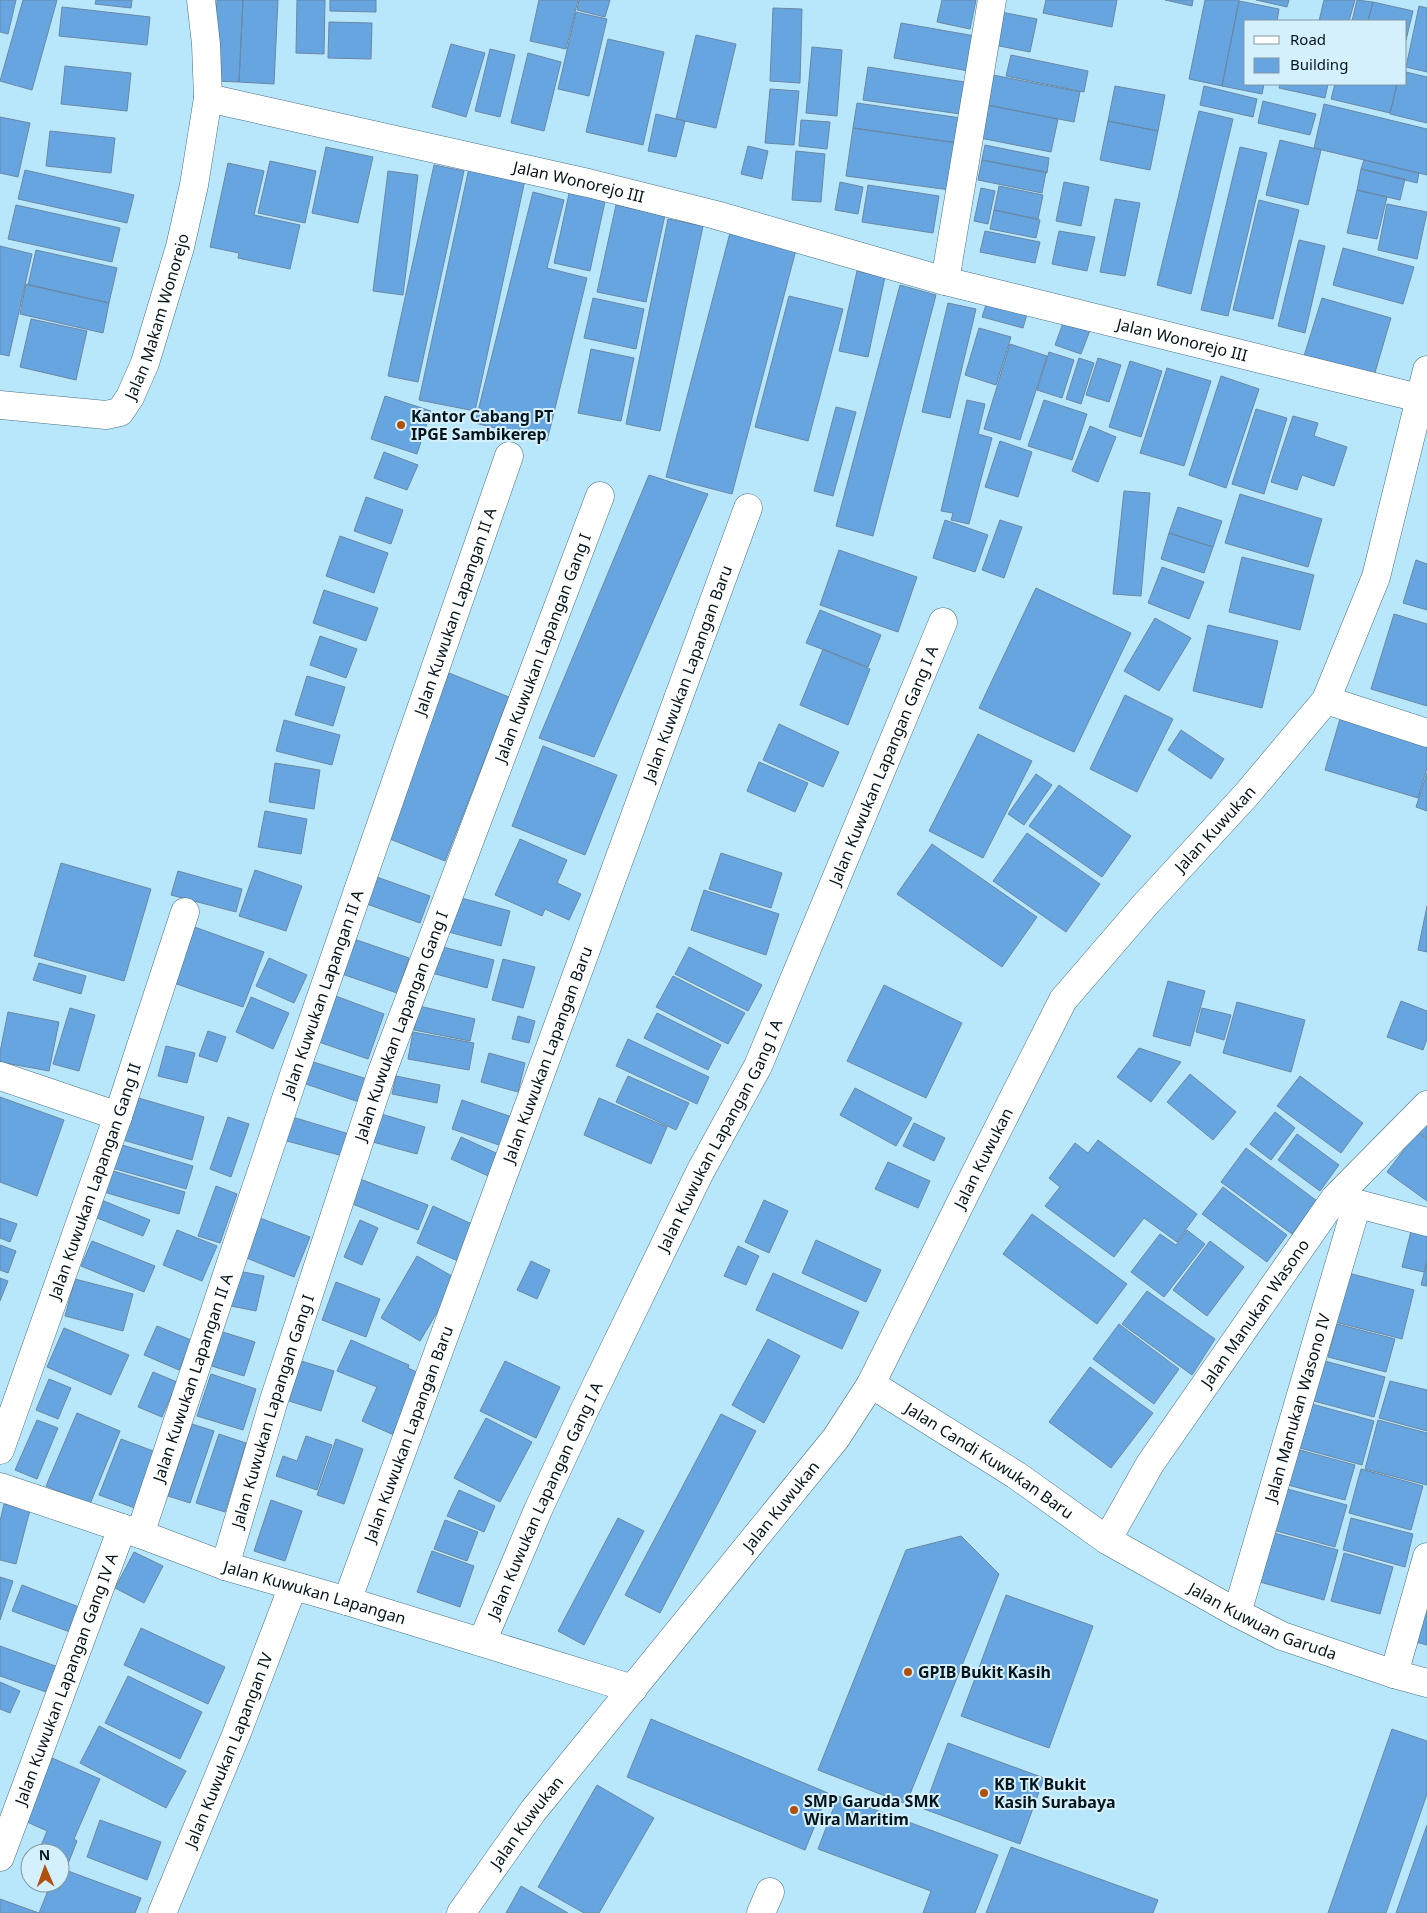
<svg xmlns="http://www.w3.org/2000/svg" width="1427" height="1913" font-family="'Noto Sans',sans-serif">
  <rect width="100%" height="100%" fill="#b8e6fb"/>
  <!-- building -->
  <path fill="#67a5e0" stroke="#6a88a4" d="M0,0H16L8,34L0,32Z
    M23,0H57L32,90L0,81Z
    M96,0H132L131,8L95,4Z
    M217,0H243L239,82L212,81Z
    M243,0H278L274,84L239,82Z
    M297,0H325L324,54L296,53Z
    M330,0H376V12L330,11Z
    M539,0H578L566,49L530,41Z
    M579,0H610L605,17L577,10Z
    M942,0H976L970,29L937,22Z
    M1046,0H1117L1112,27L1043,13Z
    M1165,0H1193L1192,6Z
    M1205,0H1239L1222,86L1189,79Z
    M1256,0H1289L1287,7Z
    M1324,0H1355L1349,21H1319Z
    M1357,0L1373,2L1368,21H1352Z
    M1239,1L1279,9L1277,21H1246V84H1264L1262,94L1222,86Z
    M1373,2L1413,11L1406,40V21H1368Z
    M1419,6L1427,8V72L1406,67Z
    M62,7L150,17L147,45L59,36Z
    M773,8L802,9L800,83L770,81Z
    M576,12L607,19L589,96L558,89Z
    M1001,12L1037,19L1030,52L994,45Z
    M329,22L372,23L371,59L328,58Z
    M901,23L975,36L969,71L894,58Z
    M696,35L736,44L716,128L676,119Z
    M608,39L664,52L643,145L586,132Z
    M451,44L485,53L466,117L432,107Z
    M812,47L842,50L837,116L806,113Z
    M490,49L515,55L500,117L475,111Z
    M528,53L561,62L544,131L511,123Z
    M1011,55L1088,71L1084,92L1006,76Z
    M65,66L131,73L127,111L61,104Z
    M868,67L971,83L967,115L863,100Z
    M1406,72L1427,77V123L1390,114L1397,84H1406Z
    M993,75L1080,92L1074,122L987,105Z
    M1280,84H1328L1325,98L1279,88Z
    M1335,84H1397L1390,113L1331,99Z
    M1115,86L1165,95L1158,131L1108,121Z
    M1204,86L1257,99L1253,117L1200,105Z
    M770,89L799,91L794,145L765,143Z
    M1263,101L1316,114L1310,135L1258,123Z
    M857,103L961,118L957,143L853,128Z
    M1324,104L1427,129V175L1314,148Z
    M987,105L1058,119L1051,152L980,138Z
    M1199,111L1233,119L1191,294L1157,285Z
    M656,114L685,121L676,157L648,151Z
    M0,117L30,123L18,177L0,173Z
    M801,120L830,122L827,149L799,146Z
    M1108,121L1158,131L1150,170L1100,160Z
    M853,128L957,143L950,190L846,176Z
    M50,131L115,138L111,173L46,166Z
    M1280,140L1321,150L1308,205L1266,195Z
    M985,145L1049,158L1047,173L982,160Z
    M748,146L768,151L762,179L741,174Z
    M326,147L373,157L358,223L312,213Z
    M1240,147L1267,153L1228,316L1201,310Z
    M796,151L825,154L821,202L792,200Z
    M982,160L1046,172L1042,193L978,180Z
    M1364,160L1419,173L1417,183L1361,169Z
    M270,161L316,171L305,223L258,213Z
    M228,163L264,171L254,215L300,225L290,269L238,258L239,253L210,247Z
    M434,165L464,171L418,382L388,376Z
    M469,168L525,180L475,411L419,400Z
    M1361,169L1405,179L1400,200L1357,190Z
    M25,170L134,195L127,223L18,199Z
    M388,171L418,175L403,295L373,291Z
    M840,182L863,187L858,214L835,210Z
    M1064,182L1089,187L1081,226L1056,221Z
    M868,185L939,196L933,233L862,222Z
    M999,186L1043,195L1038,219L994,210Z
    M981,188L995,191L988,224L974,221Z
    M570,189L606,197L590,271L554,263Z
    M1357,190L1387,197L1377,239L1347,233Z
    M533,192L564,200L547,268L587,278L547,441L475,423Z
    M1115,199L1140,203L1125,276L1100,272Z
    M1259,200L1299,210L1273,319L1233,310Z
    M1387,204L1427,212L1417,259L1378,250Z
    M16,205L120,228L112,262L8,239Z
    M616,205L665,215L646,302L597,292Z
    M994,210L1040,220L1036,238L990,229Z
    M668,219L703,226L660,431L626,424Z
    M731,229L797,246L732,494L666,477Z
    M985,231L1040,242L1035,263L980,252Z
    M1059,231L1095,237L1087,271L1052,264Z
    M1299,240L1325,246L1305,333L1278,326Z
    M0,246L32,254L9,356L0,354Z
    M1343,248L1414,267L1403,304L1333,285Z
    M36,250L117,268L109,303L28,285Z
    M857,271L885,277L868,357L839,351Z
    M26,284L109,303L103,333L20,314Z
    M900,285L936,295L873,536L836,526Z
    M789,296L843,309L808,441L755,427Z
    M593,298L644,309L636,349L584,338Z
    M1322,298L1391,318L1374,376L1304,356Z
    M987,302L1027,314L1023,328L982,317Z
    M948,303L976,309L950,418L922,412Z
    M1066,315L1092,325L1081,354L1055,345Z
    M31,319L87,331L76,380L20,367Z
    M979,328L1011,337L996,385L965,375Z
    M1010,344L1047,356L1020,440L984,429Z
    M591,349L634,358L621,421L578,413Z
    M1049,352L1074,360L1062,398L1037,390Z
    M1079,358L1094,363L1081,404L1066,399Z
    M1098,358L1121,365L1109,402L1086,395Z
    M1130,361L1162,371L1141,437L1109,427Z
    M1167,368L1211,381L1184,466L1140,453Z
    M1221,376L1259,389L1226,488L1189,475Z
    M385,396L431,411L417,454L371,439Z
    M967,400L985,404L978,434L992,438L969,524L951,520L953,513L941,511Z
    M1044,400L1087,414L1072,460L1028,446Z
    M836,407L856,412L833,496L814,491Z
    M1256,409L1287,418L1264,494L1232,484Z
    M1293,416L1318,423L1314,436L1347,447L1334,486L1302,475L1297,490L1271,482Z
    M1090,426L1116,437L1098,482L1072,471Z
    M1000,441L1032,452L1018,497L985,487Z
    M384,452L418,465L407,490L374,478Z
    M649,475L708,494L594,757L539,738Z
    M1124,491L1150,493L1141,596L1113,594Z
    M1240,494L1322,519L1308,567L1225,543Z
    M366,497L403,510L391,544L354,531Z
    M1178,507L1222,521L1213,547L1169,533Z
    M945,520L988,535L975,572L933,558Z
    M1000,520L1022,527L1004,578L982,570Z
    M1169,533L1213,547L1204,573L1161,559Z
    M340,536L388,553L374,593L326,576Z
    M839,550L917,577L898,632L820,605Z
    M1242,557L1314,575L1300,630L1229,612Z
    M1416,560L1427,564V610L1403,603Z
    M1162,567L1204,582L1189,619L1148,603Z
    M1036,588L1131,633L1074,752L979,708Z
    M324,590L378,608L366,641L313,623Z
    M820,610L881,635L868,667L806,643Z
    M1394,614L1427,624V706L1371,689Z
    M1155,618L1191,638L1159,691L1124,671Z
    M1208,625L1278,641L1262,708L1193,691Z
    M320,636L357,649L346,678L310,665Z
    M823,649L870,669L848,725L800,705Z
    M449,673L509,697L445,861L385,837Z
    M307,676L345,687L333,726L295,715Z
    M1125,695L1173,719L1137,792L1090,769Z
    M1342,712L1427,738V768L1418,798L1325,770Z
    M284,720L340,735L332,765L276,751Z
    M779,724L839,752L823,787L763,760Z
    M1181,730L1224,759L1211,779L1168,750Z
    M978,734L1032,761L983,858L929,831Z
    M543,746L617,775L585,855L512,826Z
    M759,762L808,783L795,812L747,791Z
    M275,763L320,770L314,809L269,802Z
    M1427,773V811L1416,807Z
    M1036,774L1052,785L1024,825L1008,814Z
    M1059,785L1131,836L1102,877L1029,826Z
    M265,811L307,819L301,854L258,847Z
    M1027,833L1100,884L1066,932L993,881Z
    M520,839L567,860L557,883L581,894L569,920L545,909L542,916L495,895Z
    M932,844L1037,917L1002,967L897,894Z
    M721,853L782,873L771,908L709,889Z
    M61,863L151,889L124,981L34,956Z
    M255,870L302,886L286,931L239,916Z
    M178,871L242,889L236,912L171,895Z
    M374,876L430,896L420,923L364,903Z
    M704,890L779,914L766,955L691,930Z
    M454,896L510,911L501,946L445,931Z
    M1427,906V952L1418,950Z
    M189,925L264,952L243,1007L168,981Z
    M351,938L409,958L397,993L339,973Z
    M439,946L494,960L487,988L432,973Z
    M689,947L762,985L748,1011L675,974Z
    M269,958L307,975L294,1003L256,986Z
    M503,959L535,967L523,1008L492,1000Z
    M39,963L86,976L81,994L33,980Z
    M673,976L745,1013L728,1044L656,1007Z
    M1168,981L1205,991L1190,1046L1153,1036Z
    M884,985L962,1023L926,1098L847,1061Z
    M333,995L384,1014L368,1059L316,1041Z
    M251,997L289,1013L273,1049L236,1032Z
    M1401,1001L1427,1011V1039L1423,1050L1387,1037Z
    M1237,1002L1305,1020L1291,1072L1223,1053Z
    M419,1006L475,1019L470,1041L414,1030Z
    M70,1008L95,1015L79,1071L53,1064Z
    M1202,1008L1231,1015L1224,1040L1196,1032Z
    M8,1012L59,1022L49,1071L0,1062V1052Z
    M657,1013L721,1045L708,1070L644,1038Z
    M518,1016L535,1021L529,1043L512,1039Z
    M208,1031L226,1037L217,1062L199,1056Z
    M413,1032L474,1043L469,1070L408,1059Z
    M628,1039L709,1077L697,1104L616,1066Z
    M166,1046L195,1053L187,1083L158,1076Z
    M1139,1048L1181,1062L1151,1102L1117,1077Z
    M489,1053L525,1063L518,1092L481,1082Z
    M304,1059L367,1079L359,1102L297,1081Z
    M1190,1074L1236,1112L1213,1140L1167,1102Z
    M396,1076L440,1085L437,1103L392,1094Z
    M628,1076L689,1103L676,1130L616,1102Z
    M1300,1076L1363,1123L1341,1153L1277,1106Z
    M855,1088L912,1118L896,1146L840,1115Z
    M128,1095L204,1117L192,1160L116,1138Z
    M0,1097L64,1120L37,1196L0,1182Z
    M599,1098L667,1127L651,1164L584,1135Z
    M462,1100L518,1119L508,1148L452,1129Z
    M1275,1112L1295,1128L1271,1160L1250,1144Z
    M378,1113L425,1127L417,1154L369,1141Z
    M289,1116L349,1134L343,1156L283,1140Z
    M228,1117L249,1124L231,1177L210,1169Z
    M1427,1122V1138L1419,1132Z
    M914,1123L945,1138L934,1161L903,1146Z
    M1417,1132L1427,1139V1201L1387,1172Z
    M1297,1134L1339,1165L1320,1191L1278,1160Z
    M461,1137L507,1158L497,1180L451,1159Z
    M1098,1140L1197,1214L1177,1242L1144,1218L1114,1257L1045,1206L1060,1187L1049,1178L1075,1143L1088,1153Z
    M112,1142L193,1166L186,1189L105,1166Z
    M1246,1148L1317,1201L1292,1234L1221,1182Z
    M888,1162L930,1181L918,1208L875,1189Z
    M103,1168L185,1192L179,1214L97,1190Z
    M360,1179L428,1205L418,1230L350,1203Z
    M216,1186L237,1194L220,1243L198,1236Z
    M1223,1187L1287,1235L1267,1262L1202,1214Z
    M99,1199L150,1220L143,1236L92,1216Z
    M764,1200L788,1211L769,1253L745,1242Z
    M433,1206L474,1225L458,1261L417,1243Z
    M1032,1214L1127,1284L1097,1324L1003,1254Z
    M0,1218L17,1224L10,1242L0,1238Z
    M260,1218L310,1237L294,1277L244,1257Z
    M360,1220L378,1228L362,1265L344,1257Z
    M1412,1227L1427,1231V1260L1424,1272L1402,1267Z
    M177,1230L217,1246L202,1281L163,1265Z
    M1187,1230L1205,1244L1164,1297L1131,1272L1160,1234L1176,1245Z
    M816,1240L881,1270L866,1302L802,1273Z
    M92,1241L155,1266L144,1292L81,1266Z
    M1210,1241L1244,1267L1207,1316L1173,1290Z
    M0,1245L16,1251L8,1273L0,1270Z
    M738,1246L759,1256L746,1285L724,1276Z
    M417,1256L457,1279L420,1341L381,1318Z
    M531,1261L550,1270L537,1299L517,1290Z
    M1427,1262V1286L1421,1285Z
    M233,1270L264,1276L256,1311L226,1305Z
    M773,1273L859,1312L842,1349L756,1310Z
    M1348,1273L1414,1290L1402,1339L1335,1322Z
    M0,1278L8,1281L0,1301Z
    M75,1279L133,1294L123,1331L65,1316Z
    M336,1282L380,1299L366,1337L322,1320Z
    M1147,1291L1215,1339L1192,1375L1122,1324Z
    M1119,1324L1179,1369L1154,1404L1093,1359Z
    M1337,1324L1395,1339L1386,1372L1328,1357Z
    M157,1326L191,1340L179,1370L144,1355Z
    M64,1328L129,1355L111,1395L47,1367Z
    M213,1329L255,1342L244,1376L202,1363Z
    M768,1339L800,1356L764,1423L732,1405Z
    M351,1340L409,1365L408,1368L421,1374L394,1435L362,1421L377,1387L337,1371Z
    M1321,1360L1385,1377L1374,1417L1310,1400Z
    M301,1361L334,1371L321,1411L289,1401Z
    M505,1361L560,1387L536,1438L480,1411Z
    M1090,1367L1153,1413L1111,1468L1049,1422Z
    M153,1372L177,1382L162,1417L138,1407Z
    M211,1374L256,1389L243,1430L197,1416Z
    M49,1379L71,1388L58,1419L36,1410Z
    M1390,1381L1427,1390V1431L1379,1418Z
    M1312,1404L1374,1421L1362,1465L1300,1448Z
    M77,1413L120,1431L90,1504L46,1486Z
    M721,1414L756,1431L660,1613L625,1595Z
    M486,1418L532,1442L500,1502L454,1478Z
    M37,1420L58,1428L37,1479L15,1470Z
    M1378,1420L1427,1433V1485L1365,1469Z
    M192,1424L214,1431L190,1503L168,1496Z
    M219,1434L246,1443L225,1512L196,1503Z
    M306,1436L332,1445L317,1490L276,1476L283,1456L297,1461Z
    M121,1439L156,1452L135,1508L99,1495Z
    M336,1439L363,1449L344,1504L317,1495Z
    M1289,1447L1355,1465L1345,1500L1280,1483Z
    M1361,1469L1423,1486L1411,1530L1349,1513Z
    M1280,1487L1347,1505L1335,1547L1269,1529Z
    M459,1490L495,1506L484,1532L447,1516Z
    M271,1500L302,1511L285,1561L254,1551Z
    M4,1504L30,1510L16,1564L0,1560V1521Z
    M618,1518L644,1531L584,1645L558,1631Z
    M1351,1518L1413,1534L1405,1567L1343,1550Z
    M445,1520L478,1532L467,1561L434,1549Z
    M1274,1533L1338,1550L1324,1600L1260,1582Z
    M961,1536L999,1574L906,1804L818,1770L906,1550Z
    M432,1551L474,1566L460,1607L417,1592Z
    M134,1552L163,1566L144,1603L115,1588Z
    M1344,1553L1393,1567L1380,1614L1331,1601Z
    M0,1577L13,1581L0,1620Z
    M1427,1584V1645L1412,1641Z
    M22,1585L79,1607L70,1632L12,1611Z
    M1006,1595L1093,1626L1049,1748L961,1716Z
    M141,1628L225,1667L208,1704L124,1665Z
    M0,1646L61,1668L52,1694L0,1676Z
    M128,1676L202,1712L180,1759L105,1723Z
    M0,1682L20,1691L10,1713L0,1709Z
    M651,1719L828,1793L805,1850L627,1777Z
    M99,1726L186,1771L166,1808L80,1763Z
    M1392,1729L1427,1741V1794L1386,1913H1328Z
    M948,1743L1044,1778L1020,1844L924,1809Z
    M52,1758L100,1779L74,1839L77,1841L66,1869L60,1866V1853H38L47,1831L25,1821Z
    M597,1785L654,1818L599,1913H584L538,1887Z
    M838,1796L998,1855L975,1913H923L931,1891L818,1849Z
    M100,1820L161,1842L147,1880L87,1857Z
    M1427,1825V1913H1396Z
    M1011,1847L1158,1900L1153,1913H986Z
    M60,1868L141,1898L135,1913H39L51,1883H60Z
    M521,1886L568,1913H506Z
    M0,1899L39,1913H0Z"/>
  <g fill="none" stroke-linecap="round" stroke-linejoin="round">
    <!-- street casing -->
    <g stroke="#477184" stroke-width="29">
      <g id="street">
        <path id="s1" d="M208,98L588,183L716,215L945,281L1419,398"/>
        <path d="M945,281L992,0"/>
        <path id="s2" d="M0,405L106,415L120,412L130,397L145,363L180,247L194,185L208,98L206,44L201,0"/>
        <path d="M1326,700L1427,733"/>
        <path d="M0,1076L118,1116"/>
        <path d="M1339,1199L1427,1222"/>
        <path id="s3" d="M871,1384L1016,1475L1107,1540L1237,1613L1282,1636L1394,1674L1427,1683"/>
        <path id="s4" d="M0,1450L118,1116L185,912"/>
        <path id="s5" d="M0,1487L140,1534L225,1566L347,1601L633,1689"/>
        <path id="s6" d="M140,1534L294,1075L509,456"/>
        <path id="s7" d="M1107,1540L1150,1464L1335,1198L1427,1105"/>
        <path id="s8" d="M225,1566L274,1400L382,1072L600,496"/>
        <path id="s9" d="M347,1601L748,508"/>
        <path id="s10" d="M1237,1613L1357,1204"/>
        <path id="s11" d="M482,1642L538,1510L584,1411L700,1172L758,1066L943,622"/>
        <path d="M1394,1674L1427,1557"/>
        <path id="s12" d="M0,1857L122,1528"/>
        <path id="s13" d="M162,1913L236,1735L293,1586"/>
        <path id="s14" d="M461,1913L533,1811L836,1438L871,1384L965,1194L1063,1000L1144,906L1247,794L1326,700L1376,577L1427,370"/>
        <path d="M761,1913L770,1892"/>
      </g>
    </g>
    <!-- street -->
    <use href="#street" stroke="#fff" stroke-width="28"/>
  </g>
  <!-- markers -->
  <g fill="#b1500b" stroke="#d5f0fd" stroke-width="2">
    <circle cx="401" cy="425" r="5"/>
    <circle cx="908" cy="1672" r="5"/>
    <circle cx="984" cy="1793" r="5"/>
    <circle cx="794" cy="1810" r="5"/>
  </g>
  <g text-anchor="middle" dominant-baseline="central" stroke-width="4" stroke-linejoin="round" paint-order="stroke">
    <!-- street labels -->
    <g font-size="16" fill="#04141b" stroke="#d5f0fd">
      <text stroke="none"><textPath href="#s1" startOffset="380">Jalan Wonorejo III</textPath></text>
      <text stroke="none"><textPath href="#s2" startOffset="224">Jalan Makam Wonorejo</textPath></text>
      <text stroke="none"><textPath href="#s1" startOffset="1004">Jalan Wonorejo III</textPath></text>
      <text stroke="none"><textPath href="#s6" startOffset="975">Jalan Kuwukan Lapangan II A</textPath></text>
      <text stroke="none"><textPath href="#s8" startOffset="972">Jalan Kuwukan Lapangan Gang I</textPath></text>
      <text stroke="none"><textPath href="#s9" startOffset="988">Jalan Kuwukan Lapangan Baru</textPath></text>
      <text stroke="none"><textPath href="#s11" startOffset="965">Jalan Kuwukan Lapangan Gang I A</textPath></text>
      <text stroke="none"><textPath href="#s14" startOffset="1328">Jalan Kuwukan</textPath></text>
      <text stroke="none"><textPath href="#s6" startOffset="570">Jalan Kuwukan Lapangan II A</textPath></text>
      <text stroke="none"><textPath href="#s8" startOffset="568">Jalan Kuwukan Lapangan Gang I</textPath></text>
      <text stroke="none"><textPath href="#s9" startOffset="582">Jalan Kuwukan Lapangan Baru</textPath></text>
      <text stroke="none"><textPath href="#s11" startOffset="560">Jalan Kuwukan Lapangan Gang I A</textPath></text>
      <text stroke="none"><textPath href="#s14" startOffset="922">Jalan Kuwukan</textPath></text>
      <text stroke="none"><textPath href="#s4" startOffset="285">Jalan Kuwukan Lapangan Gang II</textPath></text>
      <text stroke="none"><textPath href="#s7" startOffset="271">Jalan Manukan Wasono</textPath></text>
      <text stroke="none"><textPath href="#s6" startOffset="165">Jalan Kuwukan Lapangan II A</textPath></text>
      <text stroke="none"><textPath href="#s10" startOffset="214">Jalan Manukan Wasono IV</textPath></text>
      <text stroke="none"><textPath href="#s8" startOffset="162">Jalan Kuwukan Lapangan Gang I</textPath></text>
      <text stroke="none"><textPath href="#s9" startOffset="178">Jalan Kuwukan Lapangan Baru</textPath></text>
      <text stroke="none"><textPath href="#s3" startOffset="141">Jalan Candi Kuwukan Baru</textPath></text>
      <text stroke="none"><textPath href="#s11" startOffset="155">Jalan Kuwukan Lapangan Gang I A</textPath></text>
      <text stroke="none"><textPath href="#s14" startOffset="518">Jalan Kuwukan</textPath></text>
      <text stroke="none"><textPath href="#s5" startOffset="332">Jalan Kuwukan Lapangan</textPath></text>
      <text stroke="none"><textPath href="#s3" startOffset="459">Jalan Kuwuan Garuda</textPath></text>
      <text stroke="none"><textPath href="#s12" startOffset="190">Jalan Kuwukan Lapangan Gang IV A</textPath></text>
      <text stroke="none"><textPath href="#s13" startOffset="176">Jalan Kuwukan Lapangan IV</textPath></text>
      <text stroke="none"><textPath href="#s14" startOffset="112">Jalan Kuwukan</textPath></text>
    </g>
    <!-- poi labels -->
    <g font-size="16" font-weight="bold" fill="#04141b" stroke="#d5f0fd" text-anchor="start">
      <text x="411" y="416">Kantor Cabang PT<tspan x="411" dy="18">IPGE Sambikerep</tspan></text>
      <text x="918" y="1672">GPIB Bukit Kasih</text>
      <text x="994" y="1784">KB TK Bukit<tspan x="994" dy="18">Kasih Surabaya</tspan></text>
      <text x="804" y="1801">SMP Garuda SMK<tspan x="804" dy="18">Wira Maritim</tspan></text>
    </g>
  </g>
  <!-- legend -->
  <rect x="1244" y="20" width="162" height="65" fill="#d5f0fd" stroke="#8198a3"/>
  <rect x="1254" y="36" width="25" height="8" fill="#ffffff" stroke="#8198a3"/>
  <text x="1290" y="45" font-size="15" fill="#04141b">Road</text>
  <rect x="1254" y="58" width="25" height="15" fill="#67a5e0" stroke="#8198a3"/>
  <text x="1290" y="70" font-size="15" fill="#04141b">Building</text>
  <!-- north arrow -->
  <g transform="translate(45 1868) rotate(358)"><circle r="24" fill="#d5f0fd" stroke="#8198a3"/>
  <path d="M0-4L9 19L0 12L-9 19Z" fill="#b1500b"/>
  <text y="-8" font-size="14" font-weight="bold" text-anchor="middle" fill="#04141b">N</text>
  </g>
</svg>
